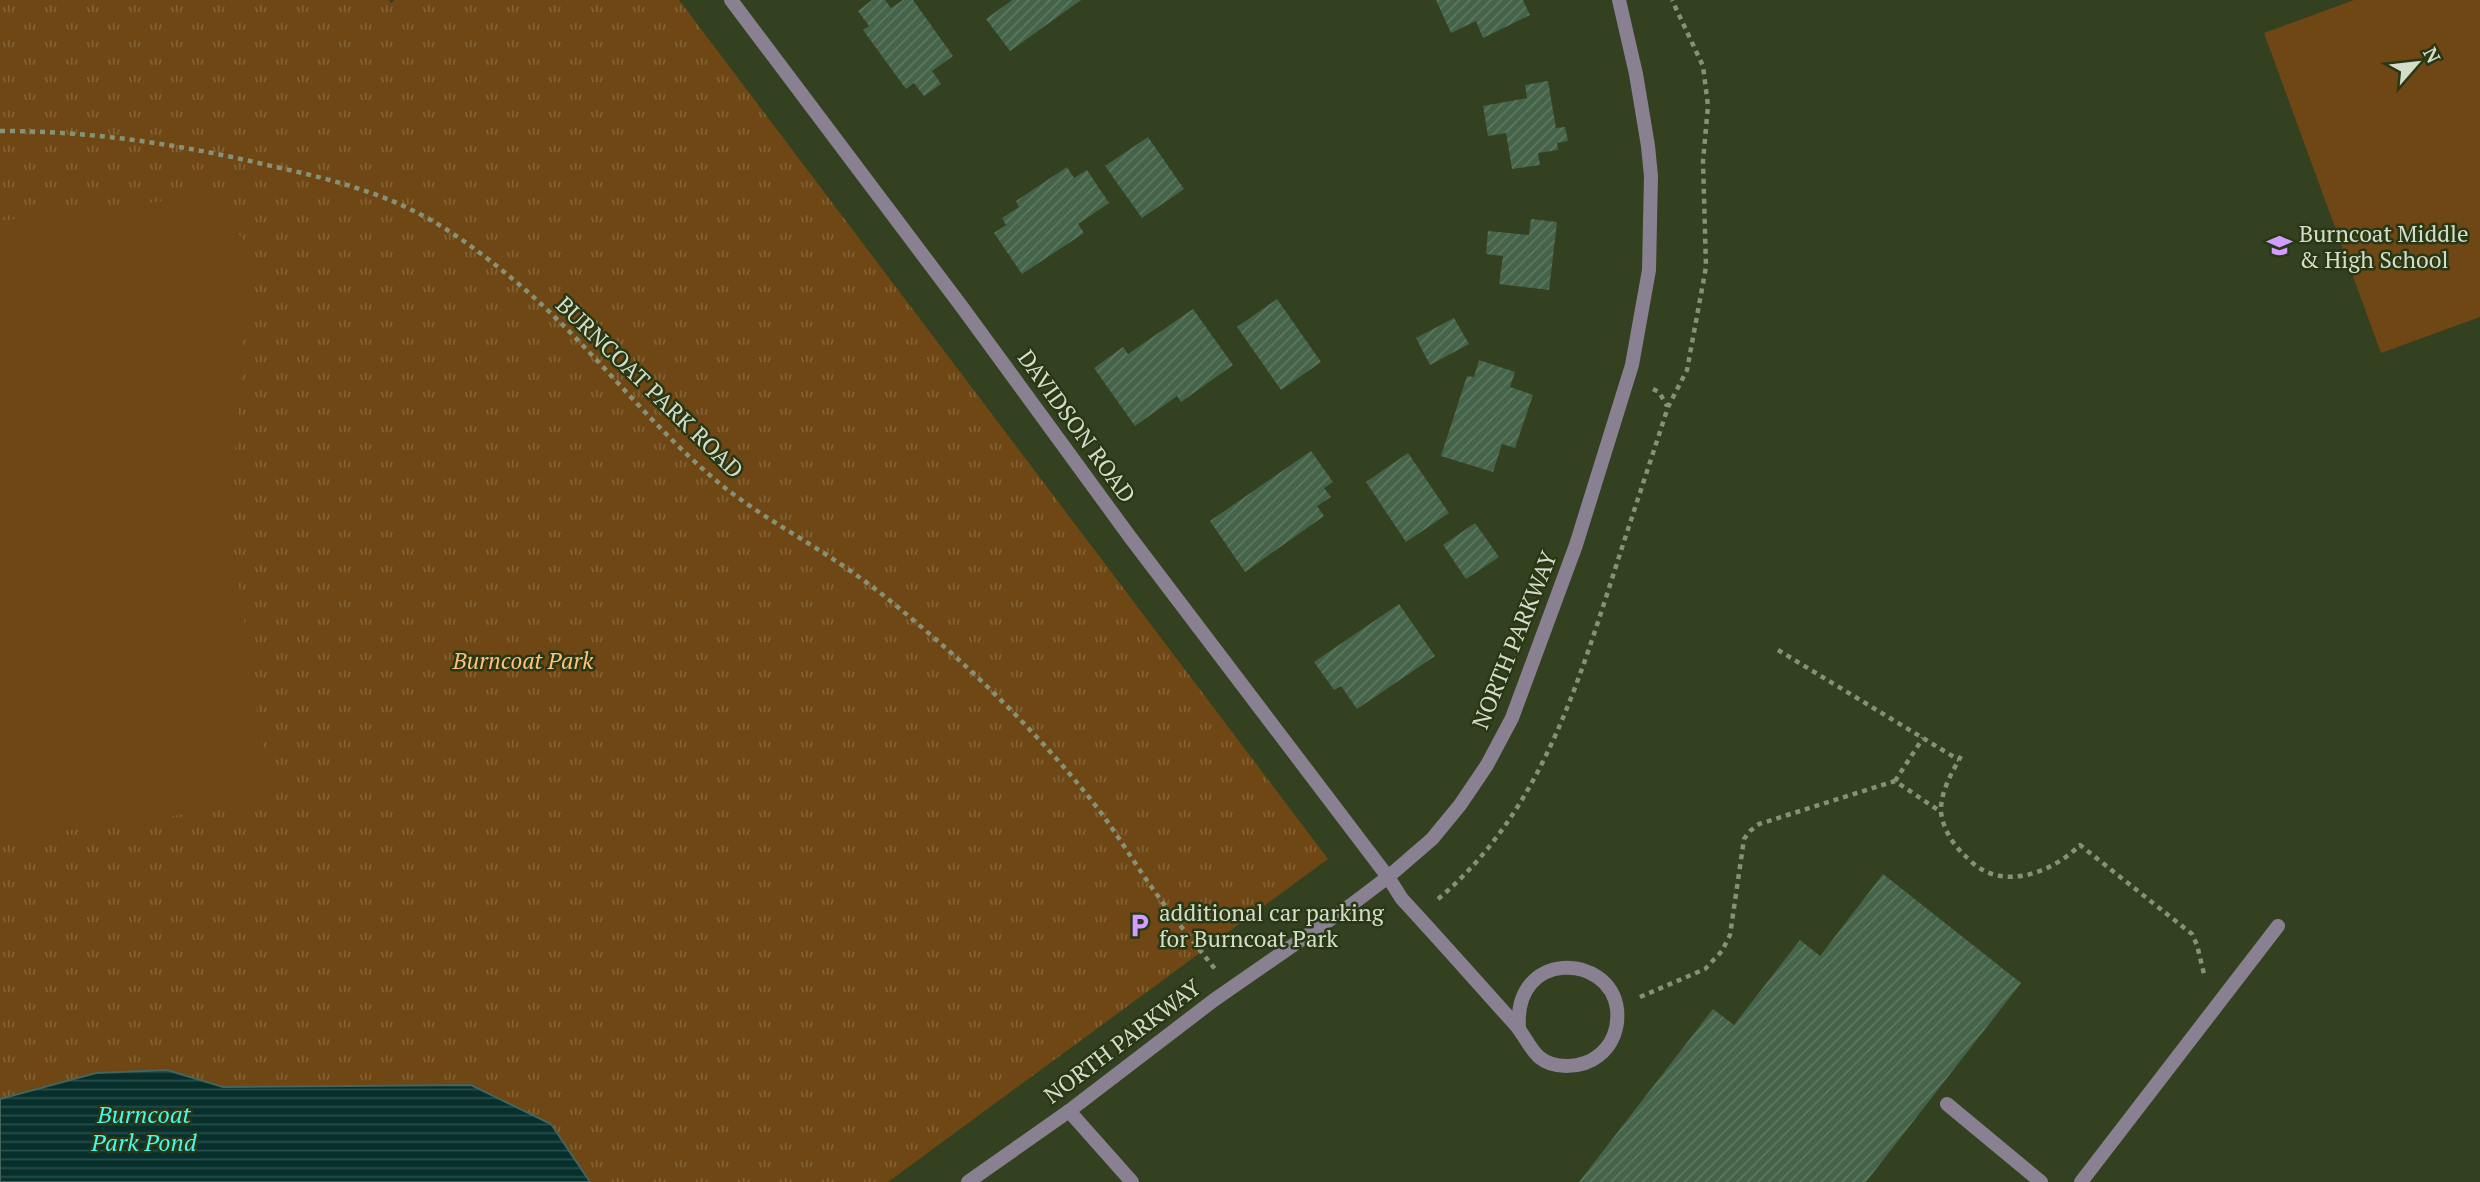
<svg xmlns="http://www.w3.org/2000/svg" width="2480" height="1182" viewBox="0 0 2480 1182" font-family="'PT Serif',serif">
<defs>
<pattern id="park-tufts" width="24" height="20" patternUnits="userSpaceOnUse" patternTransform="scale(1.75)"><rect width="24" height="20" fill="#6e4714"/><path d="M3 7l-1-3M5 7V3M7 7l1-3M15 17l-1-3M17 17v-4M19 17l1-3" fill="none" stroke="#826135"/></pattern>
<pattern id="water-rules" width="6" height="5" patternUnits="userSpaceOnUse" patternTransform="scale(1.75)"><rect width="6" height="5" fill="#07302d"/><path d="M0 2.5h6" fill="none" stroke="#2a4e4a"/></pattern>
<pattern id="building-hatch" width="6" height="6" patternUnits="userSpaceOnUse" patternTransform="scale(1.75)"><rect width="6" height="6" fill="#446348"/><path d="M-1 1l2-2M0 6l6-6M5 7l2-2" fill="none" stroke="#5e7961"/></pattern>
</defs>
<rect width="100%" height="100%" fill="#334120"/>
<polygon fill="url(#park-tufts)" points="0,0 389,0 391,3 395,0 679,0 1328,859 888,1182 0,1182"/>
<g fill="#6e4714">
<polygon points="2354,0 2480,0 2480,317 2381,353 2264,33"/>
<polygon points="212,195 250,250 230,522 270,802 0,840 0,221"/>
</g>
<polygon fill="url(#water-rules)" stroke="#44645c" stroke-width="2" points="167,1070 223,1087 471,1085 551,1124 590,1182 0,1182 0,1099 96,1073"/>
<g fill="url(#building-hatch)">
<polygon points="872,0 885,0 891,8 903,0 913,0 953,56 932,71 941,84 924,96 914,83 906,89 863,30 869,26 858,11"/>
<polygon points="1012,0 1081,0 1010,51 986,19"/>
<polygon points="1436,0 1523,0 1530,15 1483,38 1476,21 1451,33"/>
<polygon points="1548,81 1556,128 1565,127 1568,141 1557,143 1558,150 1538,153 1540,165 1512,169 1506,133 1488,136 1483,106 1527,98 1525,85"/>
<polygon points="1148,137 1184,189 1142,218 1105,166"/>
<polygon points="1067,167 1074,178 1087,170 1109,203 1078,224 1084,233 1022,274 994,233 1006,225 1002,218 1019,207 1016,201"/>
<polygon points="1531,219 1557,222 1549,290 1499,284 1503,256 1486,254 1488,231 1529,235"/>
<polygon points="1277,299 1321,362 1281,390 1237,327"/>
<polygon points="1193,309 1233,365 1181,402 1177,396 1135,426 1094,368 1123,347 1128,354"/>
<polygon points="1454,318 1469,344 1430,365 1416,338"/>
<polygon points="1479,360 1515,372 1510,387 1533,395 1515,448 1502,444 1493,472 1441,456 1467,376 1474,377"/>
<polygon points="1311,451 1333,482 1324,488 1331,497 1317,506 1324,516 1245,572 1210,521"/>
<polygon points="1408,453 1449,513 1406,542 1366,482"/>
<polygon points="1475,523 1499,557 1466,579 1443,545"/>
<polygon points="1399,604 1435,656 1357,709 1341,686 1334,690 1314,662"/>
<polygon points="1883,874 2021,983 1866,1182 1579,1182 1713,1009 1734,1025 1800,940 1820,956"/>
</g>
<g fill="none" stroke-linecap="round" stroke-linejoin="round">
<g stroke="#869277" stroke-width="4.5" stroke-dasharray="5 5" stroke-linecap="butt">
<path d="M0,131C91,131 179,144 267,165C317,176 368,188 414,211C448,228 480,252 509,276C588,340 646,424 724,487C766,520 815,545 859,577C890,599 919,625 948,650C998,695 1050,748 1092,801C1116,831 1135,865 1158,896C1176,921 1196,945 1215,969"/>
<polyline points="1653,389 1659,392 1667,406"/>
<polyline points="1778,650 1959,760"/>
<path d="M1961,756C1952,772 1940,793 1941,812C1943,829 1953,844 1964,855C1969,859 1975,866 1981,869C2013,888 2056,869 2080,845L2192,934L2197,945L2205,978"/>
<polyline points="1895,781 1923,738"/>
<path d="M1438,899C1534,819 1573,700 1610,585C1629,525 1649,466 1668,407L1687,370L1706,267L1703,161L1708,106L1703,66L1672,0"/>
<polyline points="1640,997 1705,969 1722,951 1730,935 1744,839 1750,831 1759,824 1895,781 1941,812"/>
</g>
<g stroke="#898191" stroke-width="14">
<path d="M1388,877L1402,899C1440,940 1476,981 1513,1022C1523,1032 1529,1048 1539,1057C1554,1070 1583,1068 1598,1056C1613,1045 1619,1027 1617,1009C1610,953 1513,949 1519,1028"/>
<polyline points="1947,1104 2041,1182"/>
<polyline points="1069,1111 1132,1182"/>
<polyline points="2081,1182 2278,926"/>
</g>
<g stroke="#898191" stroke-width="14">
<polyline points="731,0 962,307 1130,537 1388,877"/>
<polyline points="968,1182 1069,1111 1214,1000 1351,905 1388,877 1432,839 1460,805 1487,765 1512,718 1576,545 1632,365 1649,270 1651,176 1648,146 1636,74 1619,0"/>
</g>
</g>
<defs>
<symbol id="school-bare" viewBox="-9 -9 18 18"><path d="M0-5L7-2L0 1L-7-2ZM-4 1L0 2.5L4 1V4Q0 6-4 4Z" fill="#d19dfe" stroke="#293715" stroke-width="2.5" paint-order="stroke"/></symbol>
<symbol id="parking-bare" viewBox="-9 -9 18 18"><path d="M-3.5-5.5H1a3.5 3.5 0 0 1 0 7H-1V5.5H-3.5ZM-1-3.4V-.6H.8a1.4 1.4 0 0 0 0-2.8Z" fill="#d19dfe" stroke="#293715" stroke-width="2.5" paint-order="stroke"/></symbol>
</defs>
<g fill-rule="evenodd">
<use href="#school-bare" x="2262" y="228" width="35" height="35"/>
<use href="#parking-bare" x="1122" y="908" width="35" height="35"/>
</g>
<g text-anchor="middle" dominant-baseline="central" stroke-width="5" stroke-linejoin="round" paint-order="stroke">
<g font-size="23" fill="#d3ddc9" stroke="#293715" text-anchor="start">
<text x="2299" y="233">Burncoat Middle<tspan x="2299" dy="26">&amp; High School</tspan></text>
<text x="1159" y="912">additional car parking<tspan x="1159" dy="26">for Burncoat Park</tspan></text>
</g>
<g font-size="23" fill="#d3ddc9" stroke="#293715">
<text transform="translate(650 387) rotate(44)">BURNCOAT PARK ROAD</text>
<text transform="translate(1077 426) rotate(54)">DAVIDSON ROAD</text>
<text transform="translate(1514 640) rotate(-68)">NORTH PARKWAY</text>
<text transform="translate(1122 1041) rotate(-37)">NORTH PARKWAY</text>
</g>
<g font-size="23" font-style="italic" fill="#ffc07c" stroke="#293715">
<text x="523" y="660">Burncoat Park</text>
</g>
<g font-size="24" font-style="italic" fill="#47f7eb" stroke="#293715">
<text x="144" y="1114">Burncoat<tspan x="144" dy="28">Park Pond</tspan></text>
</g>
</g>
<g transform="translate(2417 63) rotate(62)" stroke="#293715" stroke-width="5" paint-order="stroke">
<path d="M0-5L12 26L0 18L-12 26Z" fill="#d3ddc9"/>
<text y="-10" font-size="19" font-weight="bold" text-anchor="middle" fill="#d3ddc9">N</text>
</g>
</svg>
